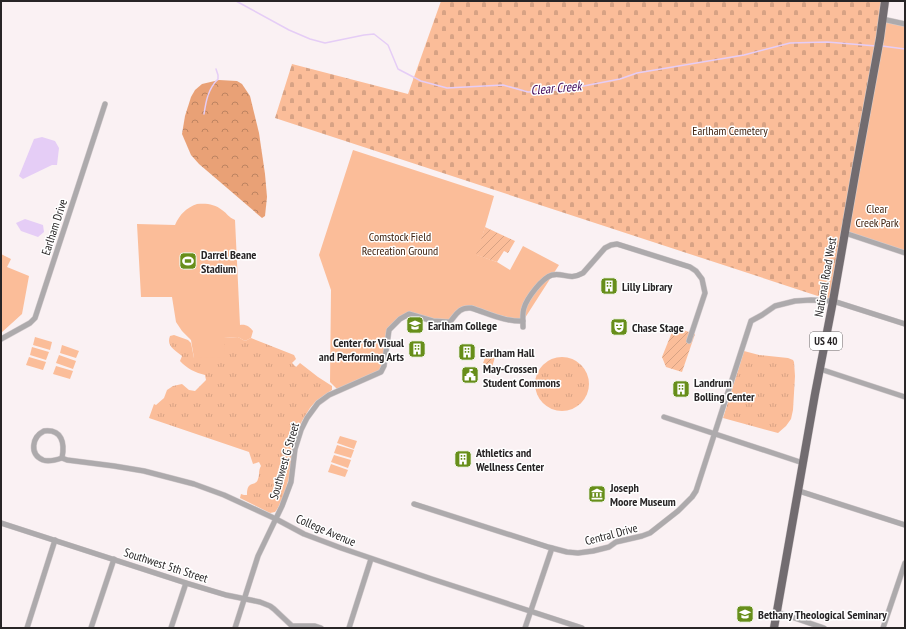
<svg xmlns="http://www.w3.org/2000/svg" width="906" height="629" viewBox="0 0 906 629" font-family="'PT Sans Narrow',sans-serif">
<defs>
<pattern id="grass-tufts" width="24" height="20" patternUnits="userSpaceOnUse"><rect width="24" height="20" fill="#fbbd99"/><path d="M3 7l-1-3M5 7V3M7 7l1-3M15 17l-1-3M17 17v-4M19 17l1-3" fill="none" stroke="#d7a284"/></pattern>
<pattern id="forest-crowns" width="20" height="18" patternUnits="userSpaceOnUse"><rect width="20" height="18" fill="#e9a176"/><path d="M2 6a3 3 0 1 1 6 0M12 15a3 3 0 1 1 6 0" fill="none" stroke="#bd8361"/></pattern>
<pattern id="cemetery-stones" width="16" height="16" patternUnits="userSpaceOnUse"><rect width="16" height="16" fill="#fbbd99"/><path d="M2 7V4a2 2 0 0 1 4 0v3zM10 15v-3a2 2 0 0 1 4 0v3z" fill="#d7a284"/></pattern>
<pattern id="garden-furrows" width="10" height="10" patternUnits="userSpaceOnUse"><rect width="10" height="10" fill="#fbbd99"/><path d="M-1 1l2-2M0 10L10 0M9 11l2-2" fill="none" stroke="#d7a284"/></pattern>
</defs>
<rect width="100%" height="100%" fill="#faf1f3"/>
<g fill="url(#grass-tufts)">
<path d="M174,335L188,340L191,343L194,358L224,338L238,337L245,341L251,338L294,355L296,359L292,363L296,367L300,363L318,377L332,386V390L316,401L310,408L302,421L299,428L290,474L285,492L278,508L275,512L270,513L240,498L241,494L244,495H247C247,492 247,487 250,485C253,483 257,484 258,479C260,474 258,471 261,466L259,462L253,464L249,452L149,418L154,404L156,405L164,398L167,390L173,386L182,384L189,390L195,391L206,380L205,375C196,373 186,368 180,361L182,356C175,350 166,346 170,336Z"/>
<polygon points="744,351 759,355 788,358 793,360 794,362 795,376 793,410 791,419 786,426 778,433 723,418"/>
<circle cx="562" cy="384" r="27"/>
</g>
<polygon fill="url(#forest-crowns)" points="219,80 237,81 242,84 250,96 259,133 265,174 267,197 265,216 262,218 199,164 191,155 182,134 185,116 191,97 195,90 202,84"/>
<polygon fill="url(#cemetery-stones)" points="441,1 885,1 833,301 275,118 292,64 408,94"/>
<g fill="#fbbd99">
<polygon points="882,19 905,24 905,253 845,233"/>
<polygon points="353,150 494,196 477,255 497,262 510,270 523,246 559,265 523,321 466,307 450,322 409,315 389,330 381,372 338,390 330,382 331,290 319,255"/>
<path d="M197,204C206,203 215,204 222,210C228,214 228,217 235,220L240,325C246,324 250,327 253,331L251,338L245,341L238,337L224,338L225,357L194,358L191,340L182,331L176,322L172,297H141L137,224L175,225C180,214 186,208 197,204Z"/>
<polygon points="1,254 11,259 7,267 29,276 22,314 1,333"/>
<polygon points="35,337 52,342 50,350 33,345"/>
<polygon points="62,345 79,351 76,358 60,353"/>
<polygon points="32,347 49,352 46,360 30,355"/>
<polygon points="59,355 76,361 73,369 56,363"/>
<polygon points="29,357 46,362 43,370 26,365"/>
<polygon points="56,366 73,371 70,379 53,374"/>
<polygon points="340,436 357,441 354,449 337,443"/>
<polygon points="337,445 354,450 351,458 334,453"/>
<polygon points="334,455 351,460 348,468 331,462"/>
<polygon points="331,464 348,470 345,477 328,472"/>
</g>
<g fill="url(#garden-furrows)">
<polygon points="485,227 515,241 508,253 504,251 497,262 476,255"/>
<polygon points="674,327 695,334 682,372 666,367 662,357"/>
<polygon points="488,351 496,354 492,367 483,363"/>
</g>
<g fill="#e5cdf6">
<polygon points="42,137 55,141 59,148 57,165 52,165 23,179 19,176 34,139"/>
<polygon points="25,219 43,225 44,232 38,237 21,231 16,223"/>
</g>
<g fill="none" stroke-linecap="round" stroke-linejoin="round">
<g stroke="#e5cdf6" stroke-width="1.5">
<polyline points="236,1 289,30 310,39 325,43 364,35 374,34 388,45 398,69 421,81 447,88 503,85 528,92 568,89 620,79 637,73 744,55 790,43 827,42 876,46"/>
<polyline points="882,46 905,49"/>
<path d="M204,114C206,101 208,89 218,79V75L216,69"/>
</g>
<defs>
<g id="street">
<polyline points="882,19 905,24"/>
<polyline points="845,233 905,253"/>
<path d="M523,327C523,321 522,314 524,308C527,298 542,278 552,275C563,272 569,281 583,273L605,248L611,245L617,244L690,267L696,271L702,279L705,293L689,341"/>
<polyline points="1,339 30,323 35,318 105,104"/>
<polyline points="820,369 905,397"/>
<polyline points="664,417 803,463"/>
<path d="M44,431C62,429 65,443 62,458C56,460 49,462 43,460C29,454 32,437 44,431Z"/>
<polyline points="62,458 67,460 114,466 144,471 194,484 224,495 276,519 304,534 341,548 432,579 582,628"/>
<polyline points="799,491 905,525"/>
<polyline points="414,504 548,547 567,552 578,553 593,551 609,547 616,542 642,536 650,533 678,511 692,497 696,491 751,321 762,315 775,306 795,301 811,300 833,301 905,324"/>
<polyline points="1,523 186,583 226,595 260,602 270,606 274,609 292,626 315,626 321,628"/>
<polyline points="777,612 824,628"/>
<polyline points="27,628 55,540"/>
<polyline points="91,628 114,559"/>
<polyline points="171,628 186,583"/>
<path d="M235,628L258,556L282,506L291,482L295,449L301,430L307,418L318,403L329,395L381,372L384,366L389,330L400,319L409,314L433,321L450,322C457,313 460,307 471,308C488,313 505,322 523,321"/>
<polyline points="349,628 371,559"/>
<polyline points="525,628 552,548"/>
<polyline points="883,628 905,563"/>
</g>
<polyline id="primary" points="774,628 815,394 833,301 856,169 880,38 885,1"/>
</defs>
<use href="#street" stroke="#d4ccce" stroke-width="6"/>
<use href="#primary" stroke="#d4ccce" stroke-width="9"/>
<use href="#street" stroke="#adaaac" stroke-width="5"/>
<use href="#primary" stroke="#726c70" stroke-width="8"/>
</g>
<defs>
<symbol id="stadium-square" viewBox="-11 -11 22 22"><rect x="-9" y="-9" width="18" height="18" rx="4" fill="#678e1a" stroke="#fff"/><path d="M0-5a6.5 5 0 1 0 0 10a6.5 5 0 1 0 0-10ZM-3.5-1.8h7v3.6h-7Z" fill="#fff"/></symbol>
<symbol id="building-square" viewBox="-11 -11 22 22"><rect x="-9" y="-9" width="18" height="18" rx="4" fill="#678e1a" stroke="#fff"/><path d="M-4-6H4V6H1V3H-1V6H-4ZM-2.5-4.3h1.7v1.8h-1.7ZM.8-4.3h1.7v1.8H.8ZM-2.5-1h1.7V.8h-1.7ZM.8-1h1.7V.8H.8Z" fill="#fff"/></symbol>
<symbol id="university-square" viewBox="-11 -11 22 22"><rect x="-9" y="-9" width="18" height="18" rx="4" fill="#678e1a" stroke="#fff"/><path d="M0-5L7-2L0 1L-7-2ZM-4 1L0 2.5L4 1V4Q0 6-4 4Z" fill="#fff"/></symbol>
<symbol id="theatre-square" viewBox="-11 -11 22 22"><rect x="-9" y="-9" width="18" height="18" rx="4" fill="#678e1a" stroke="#fff"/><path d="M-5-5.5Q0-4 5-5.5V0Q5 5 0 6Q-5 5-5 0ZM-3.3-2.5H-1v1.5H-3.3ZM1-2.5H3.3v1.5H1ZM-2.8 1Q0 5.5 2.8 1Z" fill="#fff"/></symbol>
<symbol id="civic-square" viewBox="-11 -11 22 22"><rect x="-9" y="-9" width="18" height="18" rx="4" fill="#678e1a" stroke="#fff"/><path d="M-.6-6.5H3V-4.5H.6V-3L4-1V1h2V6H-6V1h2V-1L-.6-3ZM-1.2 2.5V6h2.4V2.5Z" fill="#fff"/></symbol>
<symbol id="museum-square" viewBox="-11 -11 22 22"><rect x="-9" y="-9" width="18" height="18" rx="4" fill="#678e1a" stroke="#fff"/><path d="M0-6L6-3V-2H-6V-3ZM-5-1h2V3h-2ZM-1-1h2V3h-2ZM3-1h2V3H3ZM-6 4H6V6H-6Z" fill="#fff"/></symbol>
</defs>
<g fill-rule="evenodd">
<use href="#stadium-square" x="178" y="251" width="20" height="20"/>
<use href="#building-square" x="599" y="276" width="20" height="20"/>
<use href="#university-square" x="405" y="315" width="20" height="20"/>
<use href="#theatre-square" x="609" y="317" width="20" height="20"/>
<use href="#building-square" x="407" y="339" width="20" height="20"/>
<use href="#building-square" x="457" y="342" width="20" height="20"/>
<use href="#civic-square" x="460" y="365" width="20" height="20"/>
<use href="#building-square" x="671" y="379" width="20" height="20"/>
<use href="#building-square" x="453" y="449" width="20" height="20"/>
<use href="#museum-square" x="587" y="484" width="20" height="20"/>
<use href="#university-square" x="735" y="604" width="20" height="20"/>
</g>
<g text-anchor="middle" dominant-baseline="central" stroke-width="3" stroke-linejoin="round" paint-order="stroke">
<rect fill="#fff" stroke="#686667" stroke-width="1" x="810" y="332" width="32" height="18" rx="3"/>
<g font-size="11" font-weight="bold" fill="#282526">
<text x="826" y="341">US 40</text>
</g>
<g font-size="12" fill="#3f220f" stroke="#fff">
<text x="730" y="130">Earlham Cemetery</text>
<text x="877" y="208">Clear<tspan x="877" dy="14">Creek Park</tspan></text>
<text x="400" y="236">Comstock Field<tspan x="400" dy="14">Recreation Ground</tspan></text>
</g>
<g font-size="12" fill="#282526" stroke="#fff">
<text transform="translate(54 227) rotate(-72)">Earlham Drive</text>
<text transform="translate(825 277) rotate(-80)">National Road West</text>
<text transform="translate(284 461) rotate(-74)">Southwest G Street</text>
<text transform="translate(326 530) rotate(23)">College Avenue</text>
<text transform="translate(611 534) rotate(-15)">Central Drive</text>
<text transform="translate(166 565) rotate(18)">Southwest 5th Street</text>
</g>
<g font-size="12" font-weight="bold" fill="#282526" stroke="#fff" text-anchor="start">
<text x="201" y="254">Darrel Beane<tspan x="201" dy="14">Stadium</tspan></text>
<text x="622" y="286">Lilly Library</text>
<text x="428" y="325">Earlham College</text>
<text x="632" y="327">Chase Stage</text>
<text x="404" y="342" text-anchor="end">Center for Visual<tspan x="404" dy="14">and Performing Arts</tspan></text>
<text x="480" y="352">Earlham Hall</text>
<text x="483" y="368">May-Crossen<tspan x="483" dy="14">Student Commons</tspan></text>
<text x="694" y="382">Landrum<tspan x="694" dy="14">Bolling Center</tspan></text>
<text x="476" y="452">Athletics and<tspan x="476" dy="14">Wellness Center</tspan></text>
<text x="610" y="487">Joseph<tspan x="610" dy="14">Moore Museum</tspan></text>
<text x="758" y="614">Bethany Theological Seminary</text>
</g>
<g font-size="13" font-style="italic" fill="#410a5b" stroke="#fff">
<text transform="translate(556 88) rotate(-5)">Clear Creek</text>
</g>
</g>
<rect width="906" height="629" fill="none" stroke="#282526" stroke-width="4"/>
</svg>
